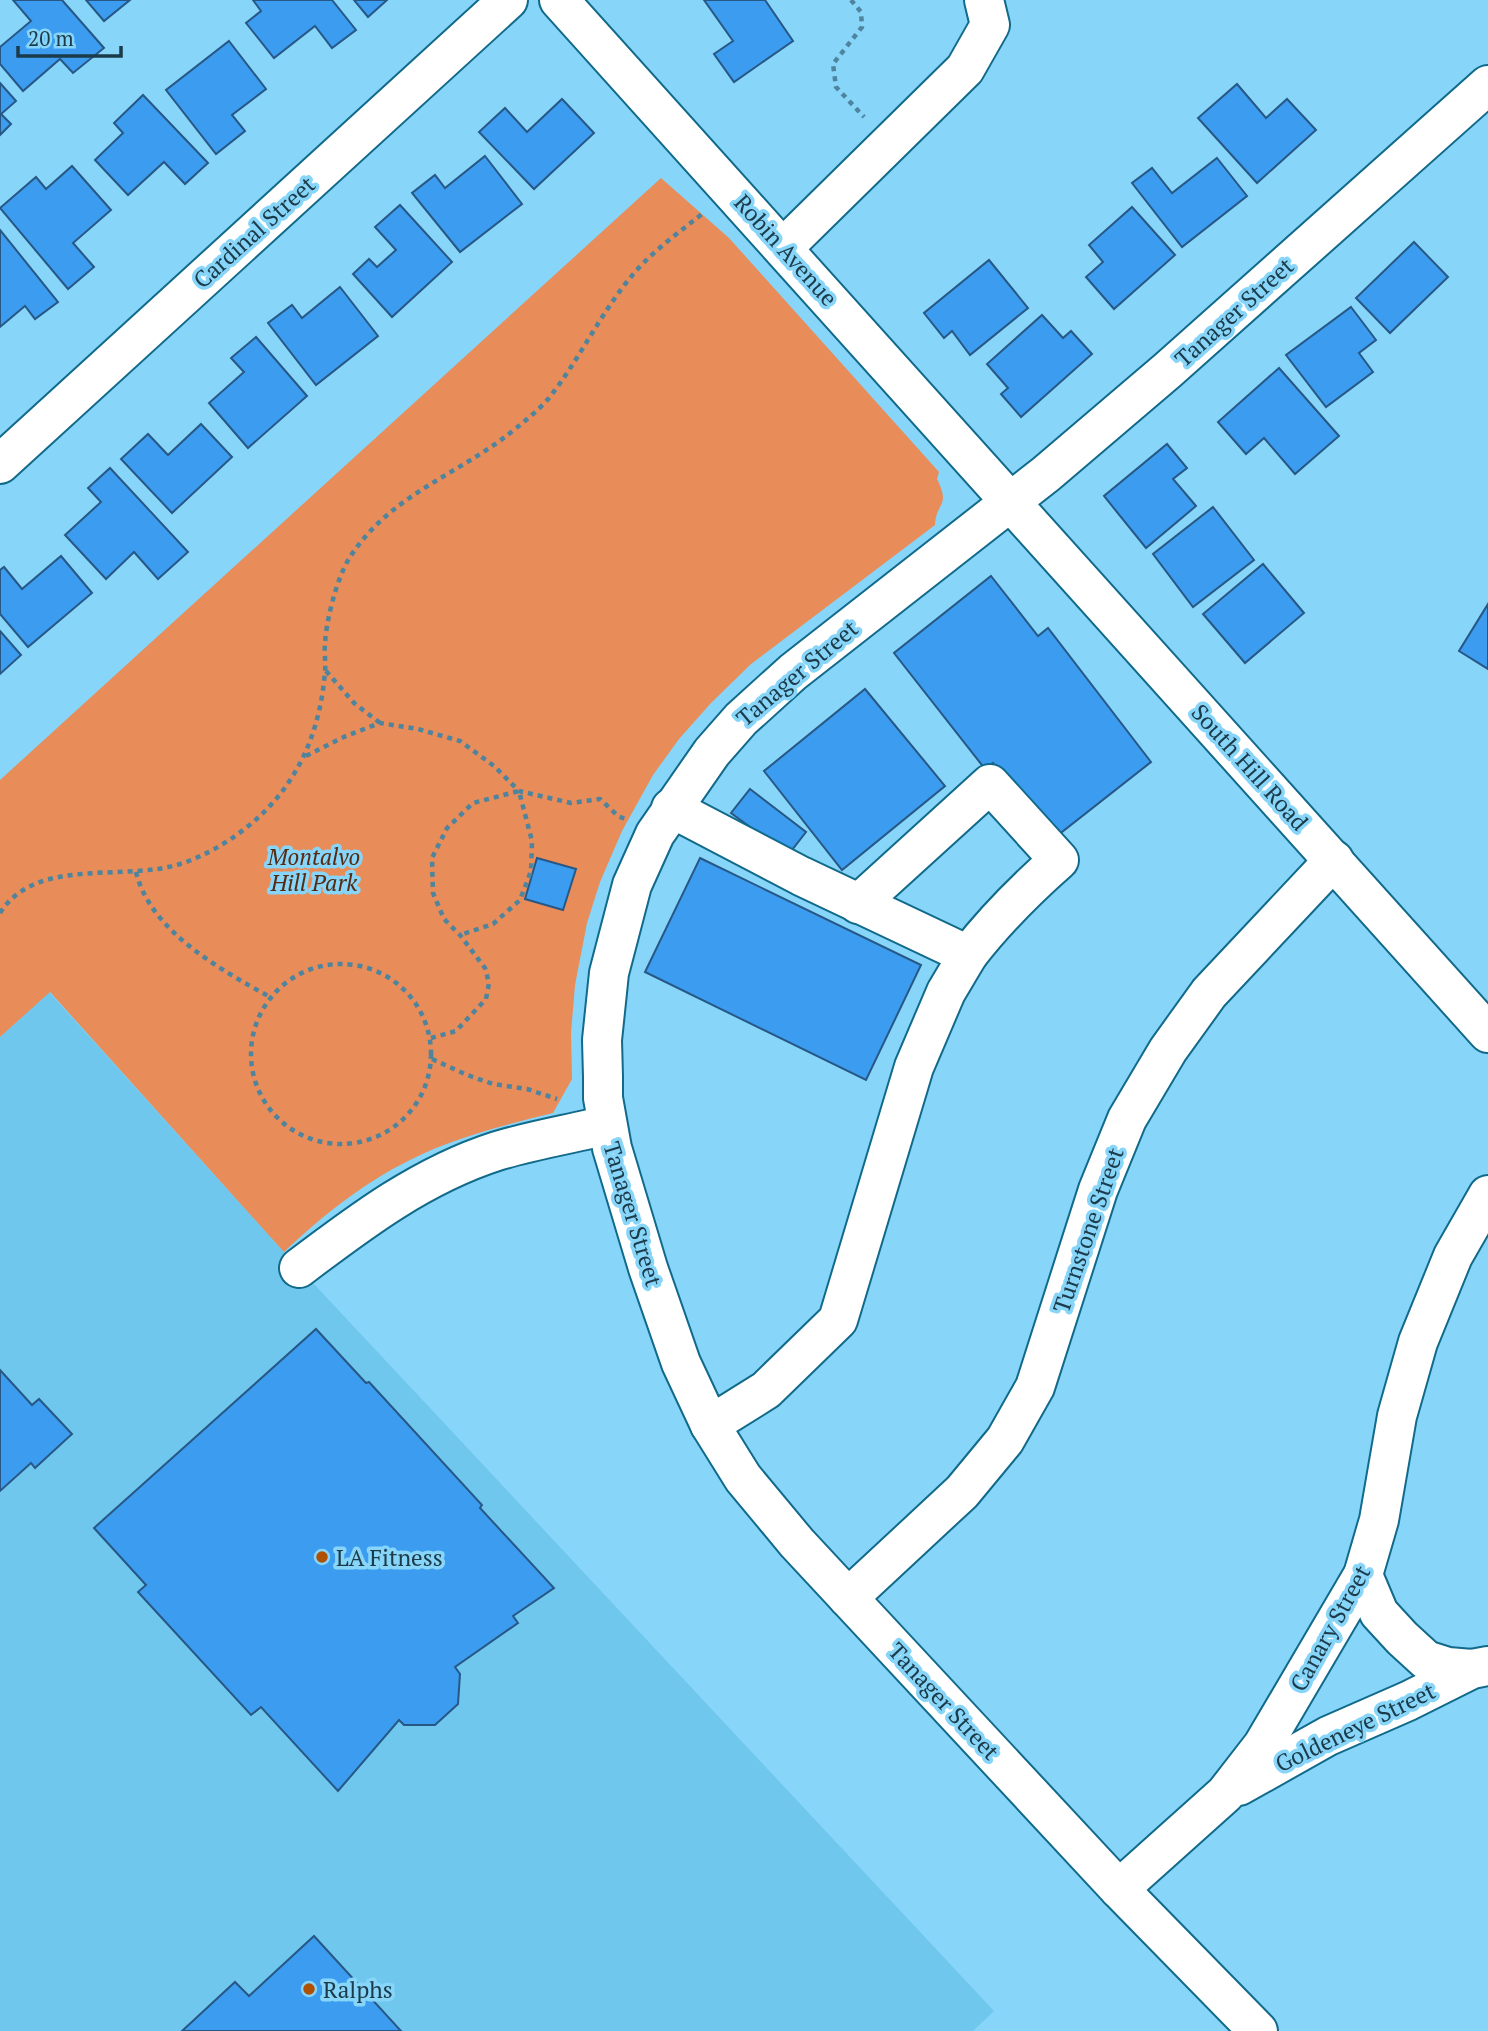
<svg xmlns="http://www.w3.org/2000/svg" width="1488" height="2031" viewBox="0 0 1488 2031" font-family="'PT Serif',serif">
<rect width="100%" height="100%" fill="#87d5f9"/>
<polygon fill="#70c7ed" points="49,992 284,1252 994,2011 973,2031 0,2031 0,1037"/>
<path fill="#e88c59" d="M661,178L729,238L939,472L937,479C951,507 936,502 935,525L751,664L711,703L679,739L653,775L622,831L600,882L587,923L575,985L571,1033L572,1079L553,1113C505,1125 455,1137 410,1160C363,1183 321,1217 284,1252L50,992L0,1037V780Z"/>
<g fill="#3b9cf0" stroke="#275885" stroke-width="2">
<polygon points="13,0 62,0 104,48 73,73 60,59 23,91 0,64 0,47 31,21"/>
<polygon points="86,0 130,0 104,21"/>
<polygon points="253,0 332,0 356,30 332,48 315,26 274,58 246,23 261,11"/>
<polygon points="354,0 387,0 368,17"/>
<polygon points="704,0 765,0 793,41 734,82 714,54 733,41"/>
<polygon points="229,41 266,89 232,115 245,131 216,154 166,90"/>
<polygon points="0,83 16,101 0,115"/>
<polygon points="1237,84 1266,118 1287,99 1316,130 1257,183 1198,118"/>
<polygon points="143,95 208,163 185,184 164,162 128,195 95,160 123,133 114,123"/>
<polygon points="562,99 594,133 534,189 479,132 505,108 527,132"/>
<polygon points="1,114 11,124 0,135 0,115"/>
<polygon points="485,156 522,204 460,252 412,193 435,175 445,188"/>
<polygon points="1217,158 1247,196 1182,247 1132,183 1152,168 1172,193"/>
<polygon points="72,166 111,210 73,243 94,267 68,289 0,208 36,177 46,189"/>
<polygon points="400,205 452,262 392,317 353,274 369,259 377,267 396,250 375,227"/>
<polygon points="1132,207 1175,255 1114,309 1086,277 1103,262 1089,245"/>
<polygon points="0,230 58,302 35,319 25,306 0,327"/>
<polygon points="1414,242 1448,277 1390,333 1356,298"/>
<polygon points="989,260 1028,308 970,355 952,331 944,338 924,313"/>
<polygon points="340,287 378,336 316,385 268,323 292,305 302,318"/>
<polygon points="1351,307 1376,340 1359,353 1373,372 1326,407 1286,355"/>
<polygon points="1042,315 1063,338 1071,331 1092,354 1021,417 1001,394 1008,388 987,364"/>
<polygon points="256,337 307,396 248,448 209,403 244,372 231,358"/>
<polygon points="1279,368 1339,436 1295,474 1264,438 1246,454 1218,422"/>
<polygon points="201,424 232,457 172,513 121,459 148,434 168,455"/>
<polygon points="1167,444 1187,468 1173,479 1196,506 1146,548 1104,496"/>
<polygon points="110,468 188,552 158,579 134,552 106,579 65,535 101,502 88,488"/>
<polygon points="1213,507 1254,560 1193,607 1153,554"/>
<polygon points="61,556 92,593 28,647 0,614 0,570 4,567 22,589"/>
<polygon points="1263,564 1304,613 1245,663 1203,614"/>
<polygon points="991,576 1038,636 1048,628 1151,762 1053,839 993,763 985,769 894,653"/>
<polygon points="1488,604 1488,669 1459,651"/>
<polygon points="0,631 21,655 0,674"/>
<polygon points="865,689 945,786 842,870 764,771"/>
<polygon points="750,789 806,832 788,855 731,813"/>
<polygon points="537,858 576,869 563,910 525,899"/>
<polygon points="700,858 921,965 866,1080 645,972"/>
<polygon points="316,1329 366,1383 369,1382 482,1505 480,1508 554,1588 513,1616 518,1623 455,1667 460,1674 458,1704 435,1725 404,1725 399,1720 338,1791 261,1707 251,1715 138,1592 146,1585 94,1528"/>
<polygon points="0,1370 32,1405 39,1399 72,1434 35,1468 31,1463 0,1491"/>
<polygon points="314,1936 401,2031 182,2031 235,1982 249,1996"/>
</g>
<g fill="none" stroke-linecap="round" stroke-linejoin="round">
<defs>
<g id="minor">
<polyline points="559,0 1488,1033"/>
<polyline points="783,248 965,69 990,25 984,0"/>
<polyline points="0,464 508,0"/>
<polyline points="671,808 801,876 968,955 946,992 914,1067 838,1320 766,1390 710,1425"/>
<path d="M858,904L990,784L1059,860C1025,890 995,920 968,955"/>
<path d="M299,1268C361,1221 422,1175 497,1151C533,1140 571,1134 607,1125"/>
<polyline points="1363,1575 1379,1613 1402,1638 1426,1660 1448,1667 1472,1669"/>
<polyline points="848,1598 962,1492 1005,1440 1035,1387 1098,1190 1127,1119 1168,1050 1209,993 1334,860"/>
<polyline points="1239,1786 1328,1736 1408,1701 1472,1669 1488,1666"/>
<polyline points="1119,1889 1225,1794 1263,1745 1363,1575 1379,1520 1397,1416 1418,1342 1453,1256 1488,1195"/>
<polyline points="1258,2031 1119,1889 797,1543 743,1478 710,1425 681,1363 648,1268 612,1148 603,1098 603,1077 602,1040 609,973 632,885 655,834 712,752 741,719 793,672 1046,474 1168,370 1488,85"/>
</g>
</defs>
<use href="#minor" stroke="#116a8a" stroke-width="42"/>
<g stroke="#4e849d" stroke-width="4.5" stroke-dasharray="5 5" stroke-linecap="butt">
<polyline points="851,0 861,12 862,27 833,64 836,87 864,117"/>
<polyline points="326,671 354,703 380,723"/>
<polyline points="306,756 346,736 380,723 418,729 460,741 494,766 519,791 571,803 600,799 618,816 625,819"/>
<path d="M136,872C150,931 221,970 270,997"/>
<path d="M0,913C36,856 124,882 180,864C211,854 242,834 265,811C303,773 321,724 325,671C326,662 324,653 325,644C326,621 337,577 350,557C389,497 450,478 505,437C519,426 537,412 549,398C579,360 599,316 630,278C650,253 677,234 702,214"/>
<circle cx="341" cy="1054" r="90"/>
<polyline points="431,1038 456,1031 486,999 489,983 485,968 460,935 444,919 433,893 432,858 447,828 473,803 519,791 532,841 531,871 520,900 493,924 460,935"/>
<polyline points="432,1059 467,1075 493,1084 527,1089 557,1099"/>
</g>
<use href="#minor" stroke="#fff" stroke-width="38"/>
</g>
<g fill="#af5005" stroke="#87d5f9" stroke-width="2.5">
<circle cx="322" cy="1557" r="7"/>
<circle cx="309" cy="1989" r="7"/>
</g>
<g text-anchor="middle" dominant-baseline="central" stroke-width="7" stroke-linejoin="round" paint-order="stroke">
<g font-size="23" fill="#1b3b4a" stroke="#87d5f9">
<text transform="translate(254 232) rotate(-42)">Cardinal Street</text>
<text transform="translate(786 250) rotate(48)">Robin Avenue</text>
<text transform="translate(1234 312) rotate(-42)">Tanager Street</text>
<text transform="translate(797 673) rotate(-40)">Tanager Street</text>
<text transform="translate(1250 767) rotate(48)">South Hill Road</text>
<text transform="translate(633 1214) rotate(73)">Tanager Street</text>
<text transform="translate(1088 1230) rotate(-71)">Turnstone Street</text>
<text transform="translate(1330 1628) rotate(-61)">Canary Street</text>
<text transform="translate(944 1701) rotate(47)">Tanager Street</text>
<text transform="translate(1355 1727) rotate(-26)">Goldeneye Street</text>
</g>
<g font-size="23" font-style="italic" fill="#562b11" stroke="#87d5f9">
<text x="314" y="856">Montalvo<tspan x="314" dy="26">Hill Park</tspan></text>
</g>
<g font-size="23" fill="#1b3b4a" stroke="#87d5f9" text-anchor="start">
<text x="336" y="1557">LA Fitness</text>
<text x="323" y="1989">Ralphs</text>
</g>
</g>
<path d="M18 46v10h103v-10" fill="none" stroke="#1b3b4a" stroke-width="3.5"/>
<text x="28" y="46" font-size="21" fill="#1b3b4a" stroke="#87d5f9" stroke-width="5" paint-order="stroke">20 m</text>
</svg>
